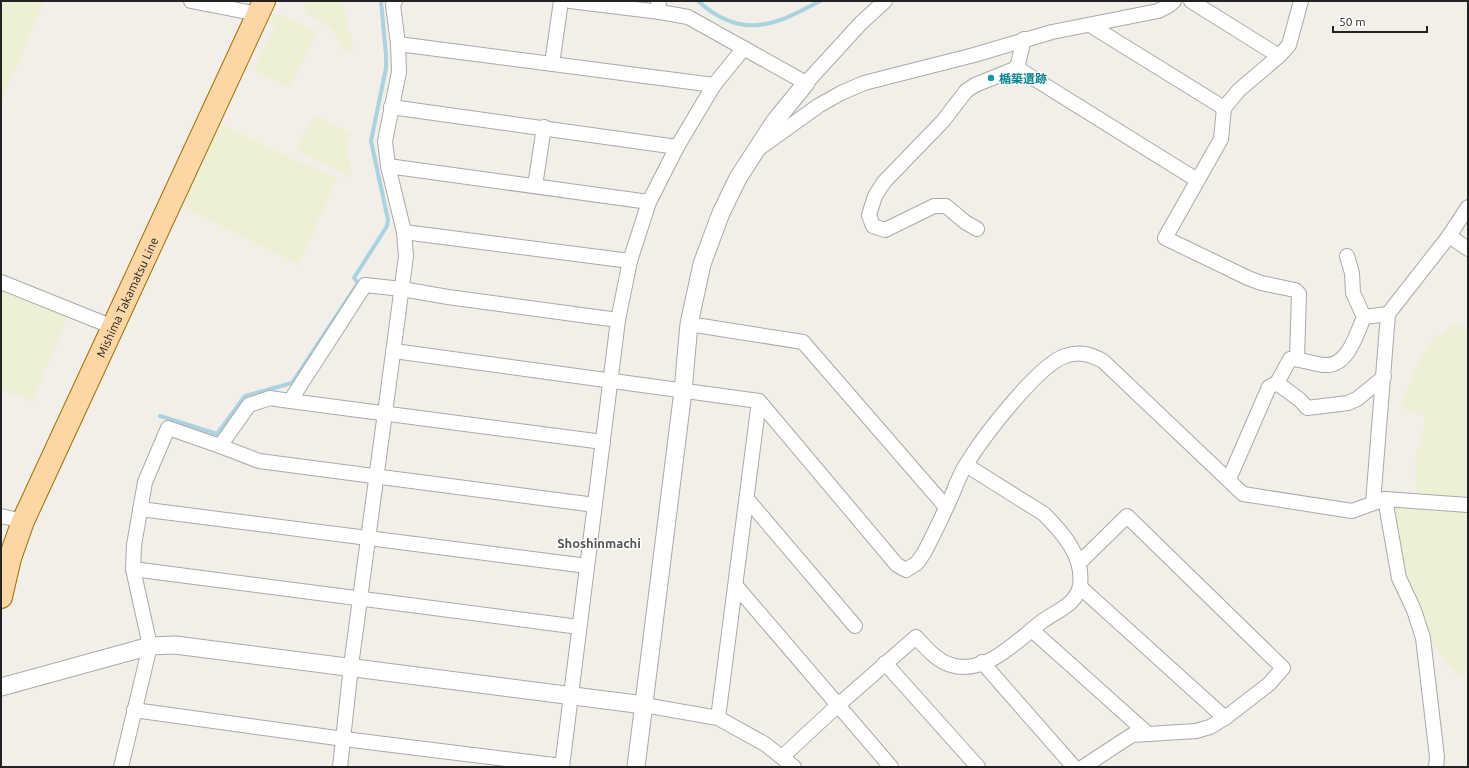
<svg xmlns="http://www.w3.org/2000/svg" width="1469" height="768" viewBox="0 0 1469 768" font-family="Ubuntu,'Noto Sans JP',sans-serif">
<rect width="100%" height="100%" fill="#f2efe9"/>
<g fill="#eef0d5">
<polygon points="1,1 44,1 1,103"/>
<polygon points="304,1 342,1 354,48 344,51 332,29 305,12"/>
<polygon points="275,13 317,32 289,88 253,70 275,27 268,22"/>
<polygon points="315,114 351,134 347,144 352,177 296,150"/>
<polygon points="218,122 289,157 337,178 299,265 179,205"/>
<polygon points="1,287 68,316 33,401 1,390"/>
<polygon points="1455,322 1468,332 1468,499 1417,495 1415,460 1426,417 1400,406 1421,356 1431,342"/>
<polygon points="1393,507 1468,512 1468,670 1465,670 1461,677 1447,665 1436,647 1425,624 1420,601 1414,598 1406,580"/>
</g>
<g fill="none" stroke-linecap="round" stroke-linejoin="round">
<g stroke="#aad3df" stroke-width="4">
<path d="M698,1C741,40 774,26 820,1"/>
<polyline points="160,416 217,434 245,396 292,383 358,283 354,278 387,226 388,220 371,141 386,68 386,55 381,1"/>
</g>
<defs>
<g id="minor">
<polyline points="191,1 258,14"/>
<polyline points="570,1 660,12"/>
<polyline points="658,1 660,12 688,17 806,83 861,23 885,1"/>
<polyline points="1191,1 1279,56"/>
<polyline points="1090,25 1224,108"/>
<polyline points="1024,39 1017,68 1197,180"/>
<polyline points="398,44 714,85"/>
<polyline points="552,64 561,1"/>
<polyline points="391,107 677,147"/>
<polyline points="761,147 818,106 841,93 864,83 974,55 1052,32 1158,11 1168,6 1174,1"/>
<polyline points="388,166 649,202"/>
<polyline points="535,186 544,127"/>
<polyline points="977,229 965,222 946,206 934,206 885,230 873,226 869,215 875,196 884,182 943,121 966,91 975,85 1017,68"/>
<polyline points="404,232 630,261"/>
<polyline points="1449,236 1468,249"/>
<polyline points="1347,256 1352,273 1353,293 1364,317 1388,314"/>
<polyline points="1,282 113,327"/>
<polyline points="689,324 803,342 946,507"/>
<path d="M394,351L759,401L897,565L906,570L917,563L924,553C934,534 943,515 952,495C956,485 960,474 966,465C982,438 1038,365 1065,356C1079,351 1090,354 1103,361L1243,494L1352,511L1385,499L1468,505"/>
<polyline points="1297,359 1299,294 1295,290 1261,283 1248,278 1165,238 1221,139 1224,108 1239,90 1279,56 1289,45 1301,1"/>
<path d="M1277,383L1290,359C1302,359 1313,364 1324,365C1348,367 1356,335 1364,317"/>
<polyline points="290,401 603,442"/>
<polyline points="220,446 259,461 595,505"/>
<polyline points="1229,479 1269,387 1277,383 1300,400 1307,408 1348,403 1357,399 1384,377"/>
<polyline points="747,499 855,626"/>
<polyline points="1385,499 1399,578 1414,610 1423,638 1437,757 1436,767"/>
<polyline points="1373,503 1388,314 1449,236 1468,207"/>
<polyline points="140,509 587,566"/>
<polyline points="1,516 23,521"/>
<polyline points="1080,562 1127,516 1283,668 1269,684 1225,718 1210,727 1196,731 1132,735 1083,767"/>
<polyline points="133,569 579,627"/>
<polyline points="736,586 891,767"/>
<polyline points="1080,587 1225,718"/>
<polyline points="1033,631 1148,734"/>
<polyline points="982,662 1074,767"/>
<polyline points="885,663 978,767"/>
<polyline points="644,705 718,718 765,744 794,767"/>
<polyline points="134,710 344,739 562,766"/>
<polyline points="718,718 759,401"/>
<path d="M782,757L837,706L916,637C926,648 937,661 951,665C987,676 1019,638 1044,620C1057,611 1078,603 1080,585C1084,557 1063,533 1044,514L966,465"/>
<polyline points="121,767 150,646 133,569 134,545 145,482 168,428 220,446 249,405 270,398 290,401 365,285 402,289 448,297 618,320"/>
<polyline points="340,767 351,666 406,256 404,232 388,166 385,141 399,72 398,44 393,5 395,1"/>
<polyline points="562,767 618,320 630,261 649,202 677,147 714,85 744,48"/>
</g>
<g id="tertiary">
<polyline points="1,687 150,646 175,645 644,705"/>
<polyline points="636,767 683,391 689,324 702,264 721,213 738,178 775,121 806,83"/>
</g>
<g id="primary">
<path id="s1" d="M1,597L10,558L23,521L264,1"/>
</g>
</defs>
<use href="#minor" stroke="#a9a9a9" stroke-width="16"/>
<use href="#tertiary" stroke="#a9a9a9" stroke-width="19"/>
<use href="#primary" stroke="#a06b00" stroke-width="24"/>
<use href="#minor" stroke="#fff" stroke-width="14"/>
<use href="#tertiary" stroke="#fff" stroke-width="17"/>
<use href="#primary" stroke="#fcd6a4" stroke-width="22"/>
</g>
<circle fill="#0f9aa8" stroke="#fff" stroke-width="1.5" cx="991" cy="78" r="4"/>
<g text-anchor="middle" dominant-baseline="central" stroke-width="3" stroke-linejoin="round" paint-order="stroke">
<g font-size="12" font-weight="bold" fill="#0d838f" stroke="#fff" text-anchor="start">
<text x="999" y="78">楯築遺跡</text>
</g>
<g font-size="12" fill="#222" stroke="#fff">
<text stroke="none"><textPath href="#s1" startOffset="326">Mishima Takamatsu Line</textPath></text>
</g>
<g font-size="13" font-weight="bold" fill="#555" stroke="#fff">
<text x="599" y="543">Shoshinmachi</text>
</g>
</g>
<rect width="1469" height="768" fill="none" stroke="#222222" stroke-width="4"/>
<path d="M1333 26v6h94v-6" fill="none" stroke="#222222" stroke-width="2"/>
<text x="1339" y="26" font-size="12" fill="#222222" stroke="#ffffff" stroke-width="3" paint-order="stroke">50 m</text>
</svg>
